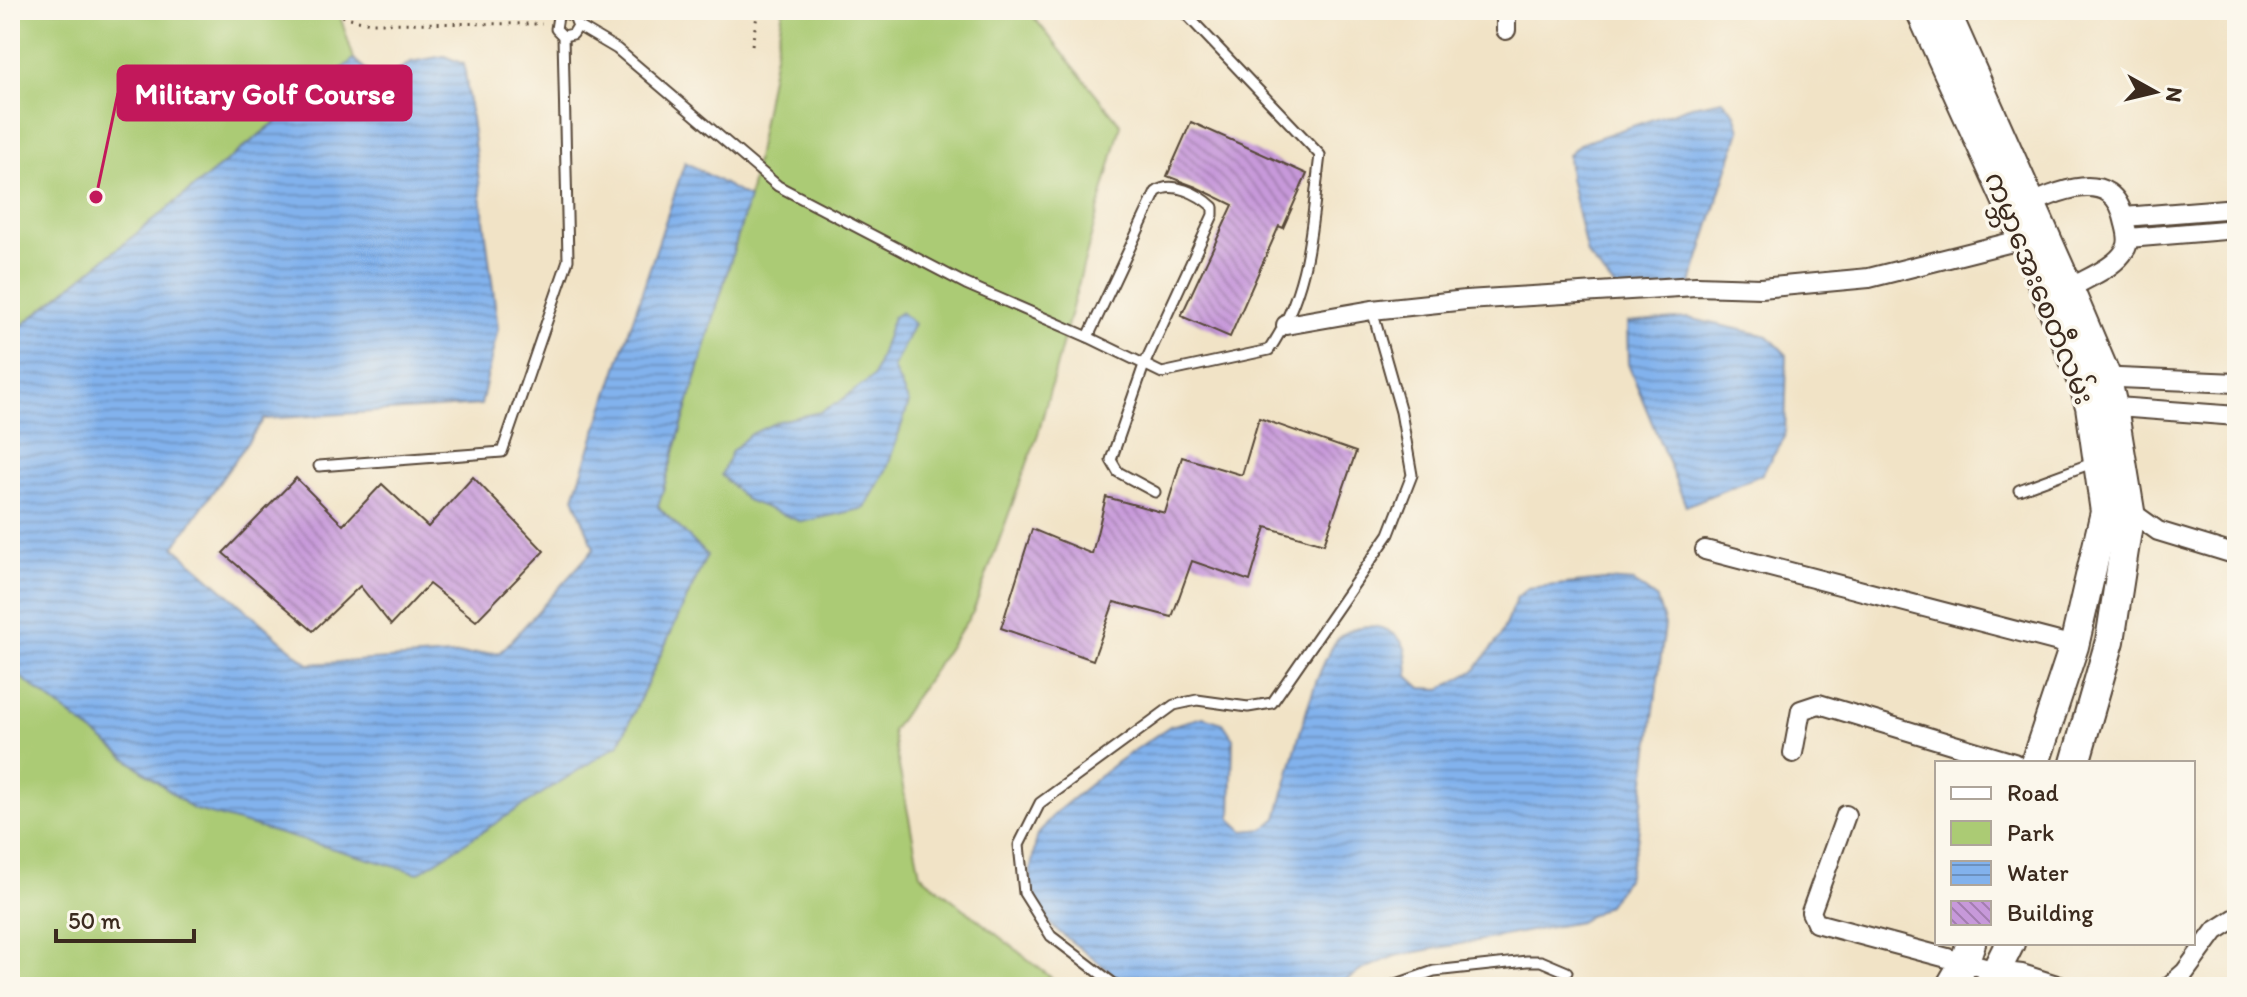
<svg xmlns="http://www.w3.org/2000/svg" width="2247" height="997" viewBox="0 0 2247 997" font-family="Itim,'Noto Sans Myanmar',sans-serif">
<defs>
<pattern id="water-rules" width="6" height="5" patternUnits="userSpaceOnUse" patternTransform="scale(2)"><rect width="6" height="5" fill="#82b2ed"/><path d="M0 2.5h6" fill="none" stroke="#6c91bf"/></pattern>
<pattern id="building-back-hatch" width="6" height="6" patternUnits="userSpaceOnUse" patternTransform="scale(2)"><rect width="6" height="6" fill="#c799da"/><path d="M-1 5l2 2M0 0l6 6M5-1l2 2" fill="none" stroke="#a37db0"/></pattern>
</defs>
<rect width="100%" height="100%" fill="#fbf7ec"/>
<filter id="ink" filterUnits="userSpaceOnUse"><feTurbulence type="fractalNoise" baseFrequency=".0125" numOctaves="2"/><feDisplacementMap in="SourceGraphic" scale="16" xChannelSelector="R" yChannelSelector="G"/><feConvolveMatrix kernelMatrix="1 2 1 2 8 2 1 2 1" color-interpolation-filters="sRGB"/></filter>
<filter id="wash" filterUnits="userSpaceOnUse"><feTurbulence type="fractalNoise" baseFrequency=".006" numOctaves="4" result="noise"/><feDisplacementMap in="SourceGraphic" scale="32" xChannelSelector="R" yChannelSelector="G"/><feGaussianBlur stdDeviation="1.8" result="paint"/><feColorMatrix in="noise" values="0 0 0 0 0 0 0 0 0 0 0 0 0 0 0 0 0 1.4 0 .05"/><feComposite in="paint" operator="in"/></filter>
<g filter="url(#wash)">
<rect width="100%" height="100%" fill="#f1e3c6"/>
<g fill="#abcb74" stroke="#737a49" stroke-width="2">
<polygon points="10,10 338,10 354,59 10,335"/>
<polygon points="783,10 1028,10 1121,125 1039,431 973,612 892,731 920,874 1063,987 10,987 10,669 193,809 619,744 707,555 658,507 749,198"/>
</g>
<g fill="url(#water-rules)" stroke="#5e6e86" stroke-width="2">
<polygon points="444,56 464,64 498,328 481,405 264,419 174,547 308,664 501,652 594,549 574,497 685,162 749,198 658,507 707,555 619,744 418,873 193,809 10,669 10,335 354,59 380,82 411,62"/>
<polygon points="1723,100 1735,113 1740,130 1689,290 1616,289 1587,254 1570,178 1568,155 1579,144 1692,106"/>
<polygon points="901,312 914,324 893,368 909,403 887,468 865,508 802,522 746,500 721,475 732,451 749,435 779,421 820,412 839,402 873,377 893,317"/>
<polygon points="1688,318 1768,336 1787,355 1785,437 1761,475 1686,506 1628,364 1627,323"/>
<path d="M1604,580L1634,582L1657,599L1665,625L1637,842L1627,878L1608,905L1579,922L1395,956L1362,970L1335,987H1130L1054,928L1040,910L1033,893L1030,873L1037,836L1054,814L1117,762L1170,726L1203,717L1223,723L1233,738L1231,819L1244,831L1264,829L1277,818C1288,782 1316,649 1345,633C1365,621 1393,625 1404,646C1408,654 1407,667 1408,676L1421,688L1441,689L1475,670L1500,637L1517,597L1528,588Z"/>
</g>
<g id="blocks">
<g fill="url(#building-back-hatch)">
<polygon points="1191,122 1307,174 1283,228 1279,226 1230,337 1181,316 1233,205 1196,187 1167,176"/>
<polygon points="1259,418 1356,452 1324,544 1266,527 1250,581 1192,561 1172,617 1114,602 1093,660 1001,628 1032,529 1092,554 1106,497 1165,513 1182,457 1242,475"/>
<polygon points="473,477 544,551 476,621 429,584 391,625 360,586 313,631 223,553 296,478 343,525 382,484 428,527"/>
</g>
</g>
</g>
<g filter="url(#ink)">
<use href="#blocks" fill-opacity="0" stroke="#564637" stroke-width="2"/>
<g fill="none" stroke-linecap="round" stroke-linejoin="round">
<defs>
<g id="service">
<polyline points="559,10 556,29 563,36 573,34 578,26 574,16 565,13 560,15"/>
<path d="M578,26L617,49L778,186L966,284L1088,337L1162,373L1269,350C1311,289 1311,225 1320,155L1182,10"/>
<path d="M1088,337L1156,192C1172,180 1199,194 1213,207V215L1144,365L1111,460L1118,472L1155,492"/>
<polyline points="319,466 502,452 568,260 563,36"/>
<polyline points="2019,490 2095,462"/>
<polyline points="1118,987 1051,936 1024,893 1019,845 1040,803 1174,705 1197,700 1248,707 1272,703 1389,534 1412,475 1401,412 1372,310"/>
<polyline points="1388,987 1434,971 1527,961 1541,961 1567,972"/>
</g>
<g id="minor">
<polyline points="1506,10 1506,30"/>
<path d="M2022,208C2056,192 2113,165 2124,220C2126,229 2131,241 2125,250C2115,268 2086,278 2069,289"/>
<polyline points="2124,217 2237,208"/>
<polyline points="2128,238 2237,229"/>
<polyline points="1286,325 1372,310 1466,300 1696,286 1761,288 1869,278 2024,239"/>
<polyline points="2096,377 2237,383"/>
<polyline points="2104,406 2237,416"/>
<polyline points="2130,511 2158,531 2237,555"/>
<polyline points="1705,550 2074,646"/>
<polyline points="1793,753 1801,710 1819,704 2014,763"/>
<polyline points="1846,815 1811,912 1816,923 1996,971 2022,974 2063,987"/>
<polyline points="2168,987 2185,972 2215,931 2237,917"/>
</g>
<g id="primary">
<polyline points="1920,10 2024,239 2081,377 2090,406 2105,512 2074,646 2035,763"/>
<polyline points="1945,10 2069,289 2106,376 2113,407 2130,511 2110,641 2075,763"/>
<polyline points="1950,987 1964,963 1971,943"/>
<polyline points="1988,987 2010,943"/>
</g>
</defs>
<use href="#service" stroke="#564637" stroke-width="13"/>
<use href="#minor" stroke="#564637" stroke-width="22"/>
<use href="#primary" stroke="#564637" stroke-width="32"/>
<g stroke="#564637" stroke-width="3" stroke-dasharray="2 6" stroke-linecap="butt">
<polyline points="329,10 330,13 370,23 542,24"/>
<polyline points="752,45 758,10"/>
</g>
<use href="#service" stroke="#fff" stroke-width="9"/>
<use href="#minor" stroke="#fff" stroke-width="18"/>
<use href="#primary" stroke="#fff" stroke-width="28"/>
</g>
</g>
<g text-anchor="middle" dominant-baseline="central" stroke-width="7" stroke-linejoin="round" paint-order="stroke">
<g font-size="28" fill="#3b2a1e" stroke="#fbf7ec">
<text transform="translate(2040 288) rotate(68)">ကမ္ဘာအေးစေတီလမ်း</text>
</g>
</g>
<path fill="none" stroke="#c2185b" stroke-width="3" d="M96 197L118 93"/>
<circle fill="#c2185b" stroke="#fbf7ec" stroke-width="3" cx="96" cy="197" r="8"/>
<rect fill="#c2185b" stroke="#c2185b" stroke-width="3" x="118" y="66" width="293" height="54" rx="8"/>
<g font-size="30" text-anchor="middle" font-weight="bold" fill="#fff">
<text x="265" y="104">Military Golf Course</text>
</g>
<rect width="2247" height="997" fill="none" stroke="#fbf7ec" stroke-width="40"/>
<rect x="1935" y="761" width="260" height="184" fill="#fbf7ec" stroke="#aea59a" stroke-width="2"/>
<rect x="1951" y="787" width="40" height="12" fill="#ffffff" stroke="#aea59a" stroke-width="2"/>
<text x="2007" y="801" font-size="24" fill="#3b2a1e">Road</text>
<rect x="1951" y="821" width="40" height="24" fill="#abcb74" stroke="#aea59a" stroke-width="2"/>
<text x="2007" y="841" font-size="24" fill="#3b2a1e">Park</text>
<rect x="1951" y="861" width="40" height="24" fill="url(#water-rules)" stroke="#aea59a" stroke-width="2"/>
<text x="2007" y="881" font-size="24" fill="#3b2a1e">Water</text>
<rect x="1951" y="901" width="40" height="24" fill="url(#building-back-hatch)" stroke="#aea59a" stroke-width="2"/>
<text x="2007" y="921" font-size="24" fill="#3b2a1e">Building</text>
<g transform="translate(2155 92) rotate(98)" stroke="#fbf7ec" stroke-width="6" paint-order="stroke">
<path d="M0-6L14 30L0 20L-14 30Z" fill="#3b2a1e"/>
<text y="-12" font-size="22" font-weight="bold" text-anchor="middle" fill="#3b2a1e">N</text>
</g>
<path d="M56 929v12h138v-12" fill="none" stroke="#3b2a1e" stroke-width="4"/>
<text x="68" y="929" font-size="24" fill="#3b2a1e" stroke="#fbf7ec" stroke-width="6" paint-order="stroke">50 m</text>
</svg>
